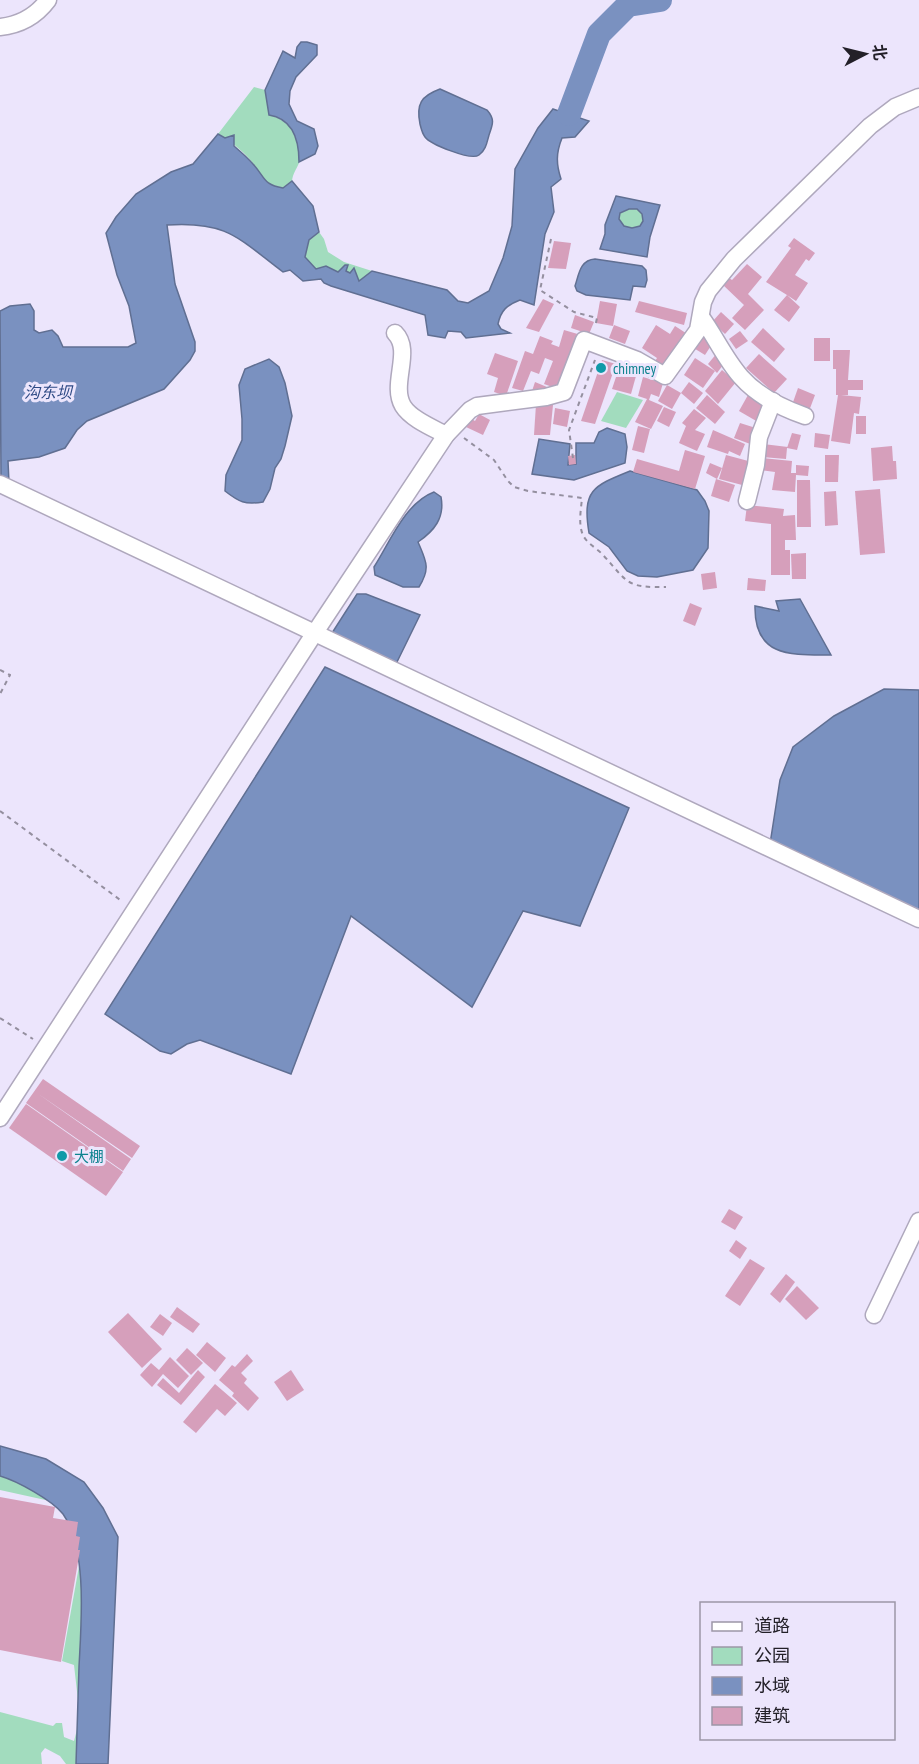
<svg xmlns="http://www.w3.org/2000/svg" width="919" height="1764" viewBox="0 0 919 1764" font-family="'PT Sans Narrow','Noto Sans SC',sans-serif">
<rect width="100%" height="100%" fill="#ece5fc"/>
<g fill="#a2dcbe">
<path d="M254,87L265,90L269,115C290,119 305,142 299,163C296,170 293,173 292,181L283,188C265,185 265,180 255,166C247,154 231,141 218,134Z"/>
<polygon points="629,209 637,209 642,214 643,221 640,226 632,228 624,226 619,219 620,213"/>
<polygon points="319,232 324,239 328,252 344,262 372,271 359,282 354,269 350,273 346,271 347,266 345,265 338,272 316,269 305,257 309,240"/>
<polygon points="617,392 643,400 626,428 601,421"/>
<polygon points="0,1469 84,1514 81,1764 66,1764 60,1756 45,1748 41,1753 42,1764 0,1764 0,1712 53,1726 56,1723 62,1723 64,1737 74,1741 80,1718 74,1665 62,1661 81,1555 80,1527 50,1501 0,1490"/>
</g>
<g fill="#7a91c0" stroke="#606f92" stroke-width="1.5" fill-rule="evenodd">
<path d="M301,42H307L317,45V55L296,77L290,91L289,104L297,121L314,129L318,146L315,154L299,162C299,141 294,119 269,115L265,90L283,51L295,58L297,47Z"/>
<path d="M440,89L487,110C495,119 493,124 489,135C487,142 486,150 479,155C471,161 430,144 425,137C422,133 421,128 420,124C416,104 421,96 440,89Z"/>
<path d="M553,109L589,121L575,137L562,138C556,153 556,164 561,179L551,187L554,212L545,234L534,305L520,300C507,305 501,310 498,324L501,329L510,333L466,338L461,332L448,331L445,338L428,335L425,315L331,286L324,283L321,279L303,281L290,270L283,272C238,238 227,221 167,225L175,284L195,342V351L190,360L164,389L87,421L77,430L65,448L39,457L8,461L9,483L1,481L0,311L10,306L30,304L34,311V330L39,333L52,330L58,336L63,347H128L136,343L129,306L117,275L106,233L116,217L136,194L171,172L193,164L218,134L225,138L234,135V146C241,152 247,157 253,164C265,177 263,185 283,188L292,181L313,206L319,232L309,240L305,257L316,269L326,266L338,272L345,265H348L346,271L350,273L354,268L359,281L372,271L447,290L458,301L468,303L489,291L503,258L512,226L515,169L538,128Z"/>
<path d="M616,196L660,205L650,237L647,257L600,249L605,234V225ZM629,209H637L642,214L643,221L640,226L632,228L624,226L619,219L620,213Z"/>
<path d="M595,259L642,266L646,270L647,280L645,287L633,286L630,300L586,295L577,291L575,286C579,274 580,260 595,259Z"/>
<path d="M269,359L279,367L285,383L292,416L285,446L281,459L275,468L270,489L263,502C245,505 239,502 225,491L226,475L242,440V419L239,385L245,369Z"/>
<polygon points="607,428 625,434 627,447 625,463 574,480 532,474 539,439 570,444 568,465 576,464 576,443 594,443 599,432"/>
<path d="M630,471L697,490L705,501L709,511L708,548L693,570L657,577L638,576L627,571L609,547L589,533C582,490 593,486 630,471Z"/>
<path d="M434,492L441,497C445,518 434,531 418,542C426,561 431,568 419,587H403L375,575L374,567C390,542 405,503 434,492Z"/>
<polygon points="357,594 366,594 420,615 395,666 332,633"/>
<path d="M800,599L831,655C792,655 754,658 755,606L779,611L776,601Z"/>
<polygon points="325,667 629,808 580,926 523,911 472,1007 351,916 291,1074 200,1040 187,1044 171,1054 160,1051 105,1014"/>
<polygon points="884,689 919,690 919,914 770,844 780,780 793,747 834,716"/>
<path d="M0,1446L46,1459L84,1482L103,1508L118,1537L108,1764H76C77,1732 78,1700 79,1667C81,1625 88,1550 63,1514C52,1500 17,1481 0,1476Z"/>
</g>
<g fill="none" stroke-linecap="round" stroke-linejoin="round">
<polyline stroke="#7a91c0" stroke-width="24" points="569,114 599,34 628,5 660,0"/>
</g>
<g fill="#d69fbb">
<polygon points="794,238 815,253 809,261 806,259 795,275 808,283 796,301 787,295 800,307 789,322 774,310 787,295 766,282 791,248 788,246"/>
<polygon points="554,241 571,243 566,269 548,268"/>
<polygon points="747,264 762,277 748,294 764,310 745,330 732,318 744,305 723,285 729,278 732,280"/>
<polygon points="543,299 554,304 539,332 526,328"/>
<polygon points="600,301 617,304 613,326 596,323"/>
<polygon points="639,301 687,313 684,325 635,312"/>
<polygon points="721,312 734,324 725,334 712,322"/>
<polygon points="575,315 594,322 589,334 571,328"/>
<polygon points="614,325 630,331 625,344 609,338"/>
<polygon points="656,325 670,334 675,326 695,339 673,374 654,363 657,358 642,348"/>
<polygon points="763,328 785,349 774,362 751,342"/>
<polygon points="564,330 581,335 561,390 544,384 553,361 545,358 539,374 531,371 523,391 512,388 525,351 533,354 540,336 553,341 551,344 559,347"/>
<polygon points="740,331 748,341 736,349 729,339"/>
<polygon points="701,333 714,341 705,355 692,347"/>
<rect x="814" y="338" width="16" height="23"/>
<polygon points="833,350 850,350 848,380 863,380 863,390 848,390 848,395 841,395 861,397 859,414 854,413 850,444 831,441 838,395 836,395 836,369 833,369"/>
<polygon points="495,353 518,361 506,396 494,392 498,378 487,374"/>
<polygon points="717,353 726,361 717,373 708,364"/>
<polygon points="759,354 787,379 774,393 746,368"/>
<polygon points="695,358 715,371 703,388 684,375"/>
<polygon points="602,360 616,364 595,424 581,421"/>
<polygon points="722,370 736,382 718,404 705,391"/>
<polygon points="618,371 636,376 631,394 612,389"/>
<polygon points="643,377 663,383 659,397 651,394 649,400 663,406 651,429 635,422 647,399 638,396"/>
<polygon points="535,382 547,387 544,396 532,391"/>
<polygon points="689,382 703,393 694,404 681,393"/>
<polygon points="667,385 681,393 672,409 658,401"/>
<polygon points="798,388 815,395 809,411 792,405"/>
<polygon points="707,395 725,412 715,424 696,408"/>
<polygon points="748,395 767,406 758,422 739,411"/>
<polygon points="536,404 553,405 550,435 534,435"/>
<polygon points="664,407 676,412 669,427 657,421"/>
<polygon points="555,408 570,411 567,427 553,424"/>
<polygon points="694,409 706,418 695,430 705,434 697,451 679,443 686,426 682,423"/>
<polygon points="479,414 490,420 483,435 466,427 470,418 475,421"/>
<rect x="856" y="416" width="10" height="18"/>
<polygon points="740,423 759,429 753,445 734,438"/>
<polygon points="638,426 650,429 644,453 632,450"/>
<polygon points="713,430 745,444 740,456 729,451 728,454 707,447"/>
<polygon points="792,433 801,435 797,450 787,448 786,459 762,457 763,444 788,447 787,448"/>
<polygon points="815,433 830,435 828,449 814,447"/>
<polygon points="892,446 893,461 896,461 897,479 873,481 871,448"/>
<polygon points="685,450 705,456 695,489 633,472 637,459 679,471"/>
<polygon points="575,455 576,464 569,465 568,456"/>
<polygon points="726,455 752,462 746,486 719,479"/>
<polygon points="825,455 839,455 838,482 825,482"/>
<polygon points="762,458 792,461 791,473 796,473 796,465 809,466 808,476 796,475 795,492 772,490 775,472 760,470"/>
<polygon points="710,463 722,468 717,479 706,473"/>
<polygon points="716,479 735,485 729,502 711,496"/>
<polygon points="797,480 810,480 811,527 797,527"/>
<polygon points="880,489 885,553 860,555 855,491"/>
<polygon points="836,491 838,525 825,526 824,492"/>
<polygon points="747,505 784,509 783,516 795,515 796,540 785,540 785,550 790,550 790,575 771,575 771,524 745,521"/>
<polygon points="806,553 806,579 792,579 791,554"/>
<polygon points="715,572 717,588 703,590 701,574"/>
<polygon points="748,578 766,580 765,591 747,590"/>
<polygon points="690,603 702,608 695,626 683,621"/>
<polygon points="43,1079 140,1146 132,1158 37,1093 131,1159 123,1171 26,1103"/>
<polygon points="26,1104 123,1172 106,1196 9,1128"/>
<polygon points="729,1209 743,1217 735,1230 721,1222"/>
<polygon points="736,1240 747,1248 740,1259 729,1251"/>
<polygon points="750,1259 765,1268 740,1306 725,1296"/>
<polygon points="786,1274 795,1282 780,1303 770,1294"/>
<polygon points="797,1286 819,1308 806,1320 785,1299"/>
<polygon points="177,1307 200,1324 193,1333 170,1317"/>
<polygon points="128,1313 162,1349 142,1368 108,1332"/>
<polygon points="160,1314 172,1323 163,1336 150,1327"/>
<polygon points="207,1342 226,1358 215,1372 196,1355"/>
<polygon points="187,1348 203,1363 191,1375 176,1360"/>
<polygon points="247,1354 253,1361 241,1373 247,1379 244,1383 259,1398 248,1411 232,1396 234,1393 219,1380 232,1365 235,1367"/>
<polygon points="170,1357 189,1376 178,1388 163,1374 152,1387 140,1375 151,1363 159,1370"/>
<polygon points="198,1370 205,1377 181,1405 157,1385 163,1378 179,1393"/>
<polygon points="291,1370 304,1390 287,1401 274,1382"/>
<polygon points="215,1384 237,1403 225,1416 217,1409 196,1433 183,1422"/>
<polygon points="0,1497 55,1507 53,1518 78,1522 76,1536 80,1537 78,1550 80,1550 61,1662 0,1650"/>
</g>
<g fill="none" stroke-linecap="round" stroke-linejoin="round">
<defs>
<g id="minor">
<path d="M0,27C20,25 36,16 48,0"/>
<path d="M701,317C715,336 725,359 741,377C757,395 782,408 805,416"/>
<path d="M395,333C413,351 390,384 403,406C411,419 433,428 446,435"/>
<polyline points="0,484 919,919"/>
<polyline points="747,501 756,465 759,437 773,401"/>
<polyline points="0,1118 314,634 446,435 470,410 477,406 546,397 564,392 584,340 637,360 665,376 698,330 703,302 708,291 734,259 870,126 895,107 919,97"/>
<polyline points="874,1315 919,1221"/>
</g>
</defs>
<use href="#minor" stroke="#afa8bd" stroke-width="19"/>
<g stroke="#948f9f" stroke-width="2" stroke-dasharray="4.5 4.5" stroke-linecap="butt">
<polyline points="551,239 540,290 574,312 597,318 595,327"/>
<path d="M464,438L494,460L508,481L514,487L528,491L582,498C581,510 578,524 583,535C587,544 597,548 603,555C628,582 625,588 666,587"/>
<polyline points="573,458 569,430 595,360"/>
<polyline points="0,670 10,675 0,694"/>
<polyline points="0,811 123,902"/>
<polyline points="0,1018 33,1039"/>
</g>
<use href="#minor" stroke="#fff" stroke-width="16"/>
</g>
<g fill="#0f9aa8" stroke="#ece5fc" stroke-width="2">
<circle cx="601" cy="368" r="6"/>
<circle cx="62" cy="1156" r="6"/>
</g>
<g text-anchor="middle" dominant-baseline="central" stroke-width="6" stroke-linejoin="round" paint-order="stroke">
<g font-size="15" fill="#0d838f" stroke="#ece5fc" text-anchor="start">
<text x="613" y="368">chimney</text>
<text x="74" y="1156">大棚</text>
</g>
<g font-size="16" font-style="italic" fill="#2e4a85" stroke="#ece5fc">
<text x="48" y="392">沟东坝</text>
</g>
</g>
<rect x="700" y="1602" width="195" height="138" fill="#ece5fc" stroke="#9c96a7" stroke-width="1.5"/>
<rect x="712" y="1622" width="30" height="9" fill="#ffffff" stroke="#9c96a7" stroke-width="1.5"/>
<text x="754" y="1632" font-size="18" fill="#232028">道路</text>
<rect x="712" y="1647" width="30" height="18" fill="#a2dcbe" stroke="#9c96a7" stroke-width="1.5"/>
<text x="754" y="1662" font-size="18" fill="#232028">公园</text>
<rect x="712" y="1677" width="30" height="18" fill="#7a91c0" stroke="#9c96a7" stroke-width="1.5"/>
<text x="754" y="1692" font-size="18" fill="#232028">水域</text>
<rect x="712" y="1707" width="30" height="18" fill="#d69fbb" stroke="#9c96a7" stroke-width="1.5"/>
<text x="754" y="1722" font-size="18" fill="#232028">建筑</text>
<g transform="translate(865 54) rotate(83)" stroke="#ece5fc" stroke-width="4.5" paint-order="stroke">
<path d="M0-4.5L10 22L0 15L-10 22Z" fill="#232028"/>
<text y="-9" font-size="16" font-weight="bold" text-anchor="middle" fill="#232028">北</text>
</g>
</svg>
